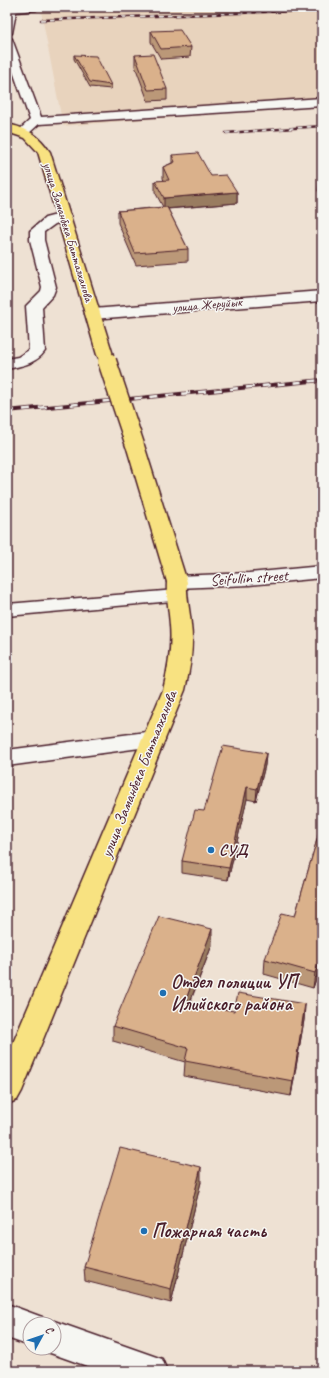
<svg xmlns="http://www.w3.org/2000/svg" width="329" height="1378" viewBox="0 0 329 1378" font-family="Caveat,sans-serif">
<rect width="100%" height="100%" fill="#eee1d3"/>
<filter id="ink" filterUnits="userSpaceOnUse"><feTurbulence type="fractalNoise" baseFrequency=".025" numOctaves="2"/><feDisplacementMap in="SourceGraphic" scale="8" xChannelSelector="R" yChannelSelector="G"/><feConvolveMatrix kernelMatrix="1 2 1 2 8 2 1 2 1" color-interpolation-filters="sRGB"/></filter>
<g filter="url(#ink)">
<polygon fill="#e8d3bd" points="28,7 322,7 322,105 63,126 41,11"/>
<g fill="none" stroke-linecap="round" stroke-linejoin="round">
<defs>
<g id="minor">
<polygon points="11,7 41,7 36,10 16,12 12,33 8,36 12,39 41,117 322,98 322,106 39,124 28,134 20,134 18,131 30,120 7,54 7,8"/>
<path d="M64,213L69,214L71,217L69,220L55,224L44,232V240L56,287L53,295L42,307L45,351C36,364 21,366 7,369V359L18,357L29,350L26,306L41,291L42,287L30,240V231L45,218Z"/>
<polygon points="322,291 322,301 93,319 88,317 85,314 88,311 93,309"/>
<polygon points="322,566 322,578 249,585 177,588 170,586 167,582 170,578 177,576 249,573"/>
<polygon points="176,590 183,592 186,596 183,600 7,616 7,604"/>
<polygon points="154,731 162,733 165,739 162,745 7,766 7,750"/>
<polygon points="7,1304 42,1317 45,1324 30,1324 30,1346 7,1338"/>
<polygon points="54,1321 162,1359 167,1371 101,1371 42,1350 41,1348 54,1348 54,1324 48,1324"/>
</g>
<g id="major">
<path d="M7,124C27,128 39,135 50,152L113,355L111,358L105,360L99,358L97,355L38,152L25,138L7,132Z"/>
<path d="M135,440L141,441L144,445L187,582C186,597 190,610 191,625C194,647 190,669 185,690L22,1091L17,1100L7,1104V1057L163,690C168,669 172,647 170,625C169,610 166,597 167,582L126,445L129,441Z"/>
</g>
</defs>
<use href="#minor" stroke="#4a1f2b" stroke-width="3"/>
<use href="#major" stroke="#4a1f2b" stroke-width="3"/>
<use href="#minor" fill="#f6f6f2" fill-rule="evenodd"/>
<use href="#major" fill="#f8e281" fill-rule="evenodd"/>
<defs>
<g id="rail-far1">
<polyline points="41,20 322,10"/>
<polyline points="226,133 322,126"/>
</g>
<polyline id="rail" points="7,411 322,380"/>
</defs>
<use href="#rail-far1" stroke="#4a1f2b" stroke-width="2.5"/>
<use href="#rail" stroke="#4a1f2b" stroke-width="4"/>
<use href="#rail-far1" stroke="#f6f6f2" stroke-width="1.5" stroke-dasharray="4.5" stroke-linecap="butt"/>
<use href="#rail" stroke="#f6f6f2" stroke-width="2.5" stroke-dasharray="8" stroke-linecap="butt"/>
<defs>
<polyline id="major-bridge-far1" points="105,355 107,362"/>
<polyline id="major-bridge" points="107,361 135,445"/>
</defs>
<use href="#major-bridge-far1" stroke="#4a1f2b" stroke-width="16" stroke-linecap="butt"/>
<use href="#major-bridge" stroke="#4a1f2b" stroke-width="21" stroke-linecap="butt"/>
<use href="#major-bridge-far1" stroke="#f8e281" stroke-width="14"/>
<use href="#major-bridge" stroke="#f8e281" stroke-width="18"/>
</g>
<g fill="#bb9878" stroke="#4a1f2b">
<polygon points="151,31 191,47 190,57 161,59 151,42"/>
<polygon points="74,55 111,85 111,89 90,87 74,59"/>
<polygon points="135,55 167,89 167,100 148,101 135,66"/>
<polygon points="172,155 211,176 237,192 237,203 168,209 188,249 188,261 136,265 118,223 118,211 163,207 155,192 155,181 164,181 163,178 163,167 172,163"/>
<polygon points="319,179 322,179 322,196 318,191"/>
<polygon points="266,753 265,765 256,801 247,799 228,880 182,873 182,861 204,811"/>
<polygon points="322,822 322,961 313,988 264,974 265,959 295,916"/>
<polygon points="212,945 190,1003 234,1011 305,1004 304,1020 291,1096 184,1076 185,1062 113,1041 113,1026"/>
<polygon points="201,1182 171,1303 85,1281 84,1267"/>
</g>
<g fill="#997c61" stroke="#4a1f2b">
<polygon points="237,192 237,203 164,209 164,198"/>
<polygon points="266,753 265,765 256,801 257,789"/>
<polygon points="247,787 247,799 228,880 229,868"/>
<polygon points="212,929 212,945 184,1017 185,1002"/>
<polygon points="322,952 322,961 313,988 315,973"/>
<polygon points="305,1004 304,1020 291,1096 293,1081"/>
<polygon points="201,1167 201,1182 171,1303 171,1289"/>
</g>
<g fill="#dab18b" stroke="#4a1f2b">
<polygon points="180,30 191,47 161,49 151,31"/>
<polygon points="153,54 167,89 148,90 135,55"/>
<polygon points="74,55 96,56 111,85 90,82"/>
<polygon points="198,153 211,176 226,175 237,192 164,198 155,181 169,180 163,167 175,162 172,155"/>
<polygon points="319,179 322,179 322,183"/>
<polygon points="167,207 188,249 135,253 118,211"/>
<polygon points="223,746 266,753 257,789 247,787 229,868 182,861 195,810 204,811"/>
<polygon points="322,822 322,952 315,973 265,959 282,913 295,916"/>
<polygon points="159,916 212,929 185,1002 234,1011 238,993 305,1004 293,1081 185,1061 188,1048 113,1026"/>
<polygon points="120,1148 201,1167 171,1289 84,1267"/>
</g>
</g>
<g fill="#1f6fb2" stroke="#f6f6f2" stroke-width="1.5">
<circle cx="211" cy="850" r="4"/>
<circle cx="163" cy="993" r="4"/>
<circle cx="144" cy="1231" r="4"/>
</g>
<g text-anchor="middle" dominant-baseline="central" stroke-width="3" stroke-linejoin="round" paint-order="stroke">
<g font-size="13" fill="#4a1f2b" stroke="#f6f6f2">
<text transform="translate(68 232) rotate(73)">улица Заманбека Батталханова</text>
<text transform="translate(207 305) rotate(-5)">улица Жеруйык</text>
</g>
<g font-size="16" fill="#4a1f2b" stroke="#f6f6f2">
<text transform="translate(249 578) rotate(-4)">Seifullin street</text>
<text transform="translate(139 774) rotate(-68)">улица Заманбека Батталханова</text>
</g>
<g font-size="16" font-weight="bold" fill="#4a1f2b" stroke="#f6f6f2" text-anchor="start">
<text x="219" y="850">СУД</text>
</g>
<g font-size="19" font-weight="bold" fill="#4a1f2b" stroke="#f6f6f2" text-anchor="start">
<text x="171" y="982">Отдел полиции УП<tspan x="171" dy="22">Илийского района</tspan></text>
<text x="152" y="1231">Пожарная часть</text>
</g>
</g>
<rect width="329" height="1378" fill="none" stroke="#f6f6f2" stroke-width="24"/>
<rect x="12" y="12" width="305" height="1354" fill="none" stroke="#4a1f2b" stroke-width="1.5" filter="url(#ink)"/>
<g transform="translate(42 1336) rotate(50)"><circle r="19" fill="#f6f6f2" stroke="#b1a0a2"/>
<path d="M0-3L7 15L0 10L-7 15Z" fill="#1f6fb2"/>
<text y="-6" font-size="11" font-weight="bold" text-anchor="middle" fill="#4a1f2b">С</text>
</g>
</svg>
